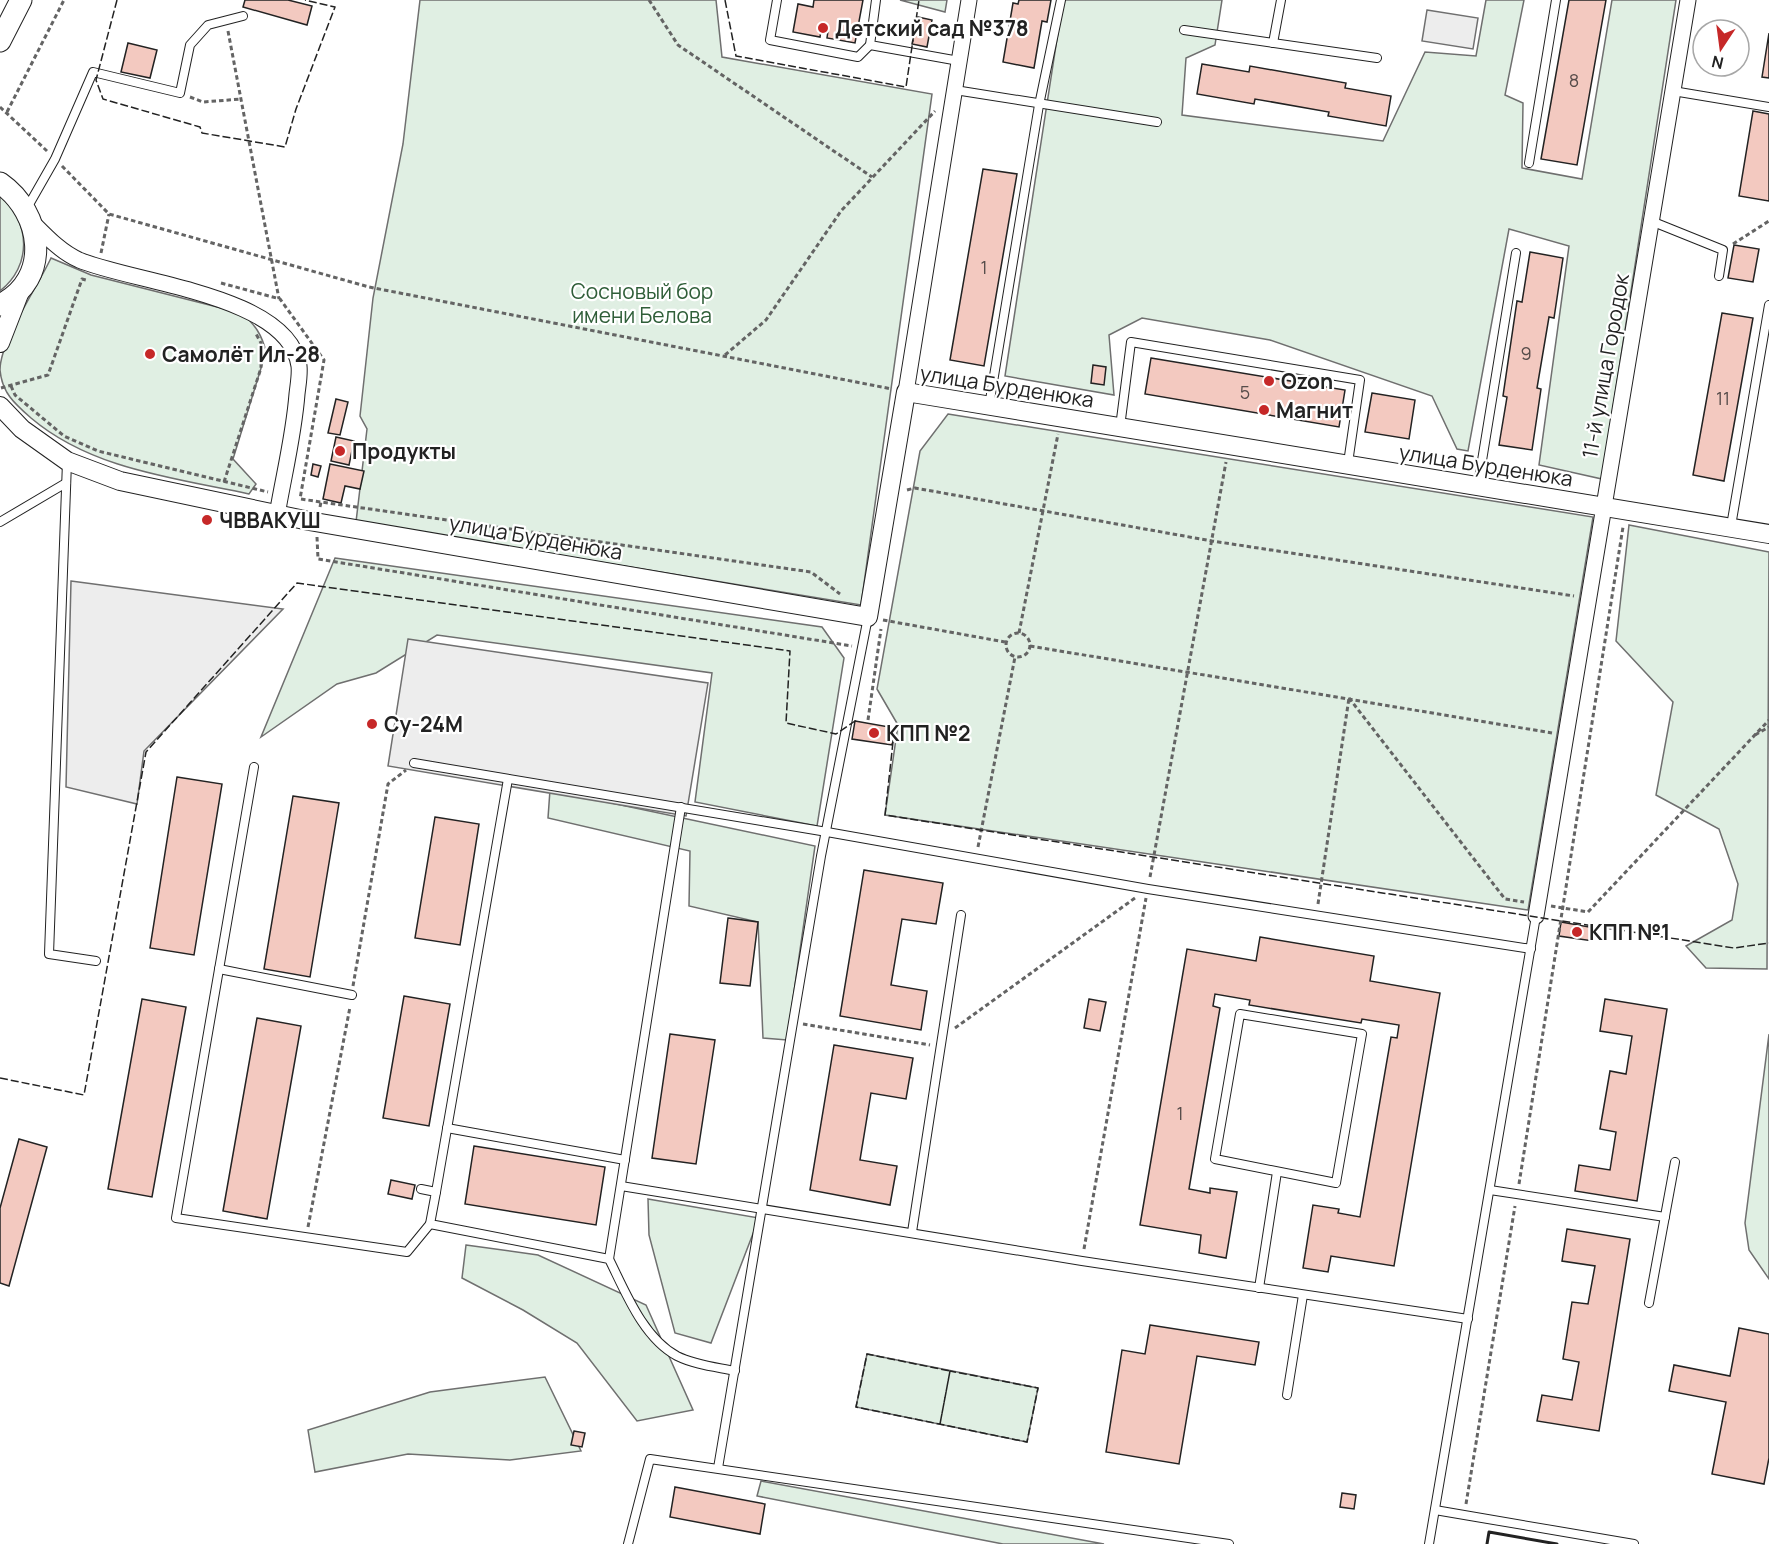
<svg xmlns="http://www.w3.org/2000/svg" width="1769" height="1544" viewBox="0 0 1769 1544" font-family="Manrope,sans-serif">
<rect width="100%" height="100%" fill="#fff"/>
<g fill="#e0efe3" stroke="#6f6f6f" stroke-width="1.5">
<polygon points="420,0 716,0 722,57 932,94 861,605 356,522 367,429 360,416 373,298 403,144"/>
<polygon points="900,0 947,0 945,12"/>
<polygon points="1063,0 1222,0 1215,45 1186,58 1182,115 1383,141 1425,52 1476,56 1486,0 1524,0 1505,95 1523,103 1522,168 1582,179 1612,0 1676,0 1602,479 1539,465 1569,246 1509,229 1468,451 1457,449 1432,396 1270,340 1142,318 1109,335 1114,395 1005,376"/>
<path d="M0,196C31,222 32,266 0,291Z"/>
<path d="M51,258L91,275L241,313C255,324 262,335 266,352L233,459L256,484L249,494C174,478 91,469 31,418C15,404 2,393 0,370C0,341 38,286 51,258Z"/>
<polygon points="948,414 1593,517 1528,910 885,815 898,725 877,689 920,451"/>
<polygon points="1629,525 1769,552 1767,969 1706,968 1686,946 1732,920 1738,884 1719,829 1656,795 1673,702 1616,641"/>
<polygon points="335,558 822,627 844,658 817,826 695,802 712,673 437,635 376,673 337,684 261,737"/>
<polygon points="550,790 815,846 787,1040 763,1038 758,922 689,906 690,851 548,818"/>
<polygon points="1769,1034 1769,1279 1749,1250 1745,1223"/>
<polygon points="648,1199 759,1218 711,1343 675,1333 649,1235"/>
<polygon points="466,1245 538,1255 646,1305 693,1410 637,1421 577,1343 523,1310 462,1278"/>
<polygon points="867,1354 1038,1388 1027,1442 856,1407"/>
<polygon points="545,1377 581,1451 510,1460 408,1454 315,1472 308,1430 430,1392"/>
<polygon points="761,1481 1104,1544 1003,1544 757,1496"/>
</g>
<g fill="#ededed" stroke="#6f6f6f" stroke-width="1.5">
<polygon points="1427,10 1478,18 1473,49 1422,41"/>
<polygon points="71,581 283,609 144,751 137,804 66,787"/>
<polygon points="408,639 708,683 686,816 388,766"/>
</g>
<g fill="#f3c9c0" stroke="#222" stroke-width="1.5">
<polygon points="245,0 288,0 312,6 307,25 243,7"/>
<polygon points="814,0 863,0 855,43 827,38 828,31 821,30 820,37 793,32 798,4 813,7"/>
<polygon points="1019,0 1051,0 1047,22 1042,21 1034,68 1003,62 1013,3 1018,4"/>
<polygon points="1569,0 1606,0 1577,165 1541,159"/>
<polygon points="918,17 932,20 927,47 912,44"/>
<polygon points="1769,33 1769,78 1762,77"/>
<polygon points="128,43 157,50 150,78 121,72"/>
<polygon points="1202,64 1249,72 1250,66 1346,83 1345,88 1391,96 1386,126 1328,116 1329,112 1255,99 1254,104 1197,94"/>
<polygon points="1753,111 1769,114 1769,201 1739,196"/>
<polygon points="983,169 1017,174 984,366 950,360"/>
<polygon points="1734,245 1759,249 1753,282 1728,278"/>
<polygon points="1530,252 1563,258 1554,318 1549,317 1537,388 1541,389 1532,450 1499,445 1507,397 1503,396 1517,301 1522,302"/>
<polygon points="1722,313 1753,318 1724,481 1693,475"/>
<polygon points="1151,358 1345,390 1339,427 1145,394"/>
<polygon points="1093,365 1106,367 1104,385 1091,383"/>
<polygon points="1372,393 1415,400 1409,439 1365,432"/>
<polygon points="336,399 348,402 340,435 328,433"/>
<polygon points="336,437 354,441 349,465 331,461"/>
<polygon points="313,464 321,466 318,477 311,475"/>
<polygon points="330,464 364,471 360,489 345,486 341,503 323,499"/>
<polygon points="855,721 895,728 892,745 852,739"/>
<polygon points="177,777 222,784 194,955 150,948"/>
<polygon points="293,796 339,803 310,977 264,969"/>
<polygon points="435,817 479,824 460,945 415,938"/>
<polygon points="864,870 943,883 936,924 902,919 891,985 927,991 921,1030 840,1016"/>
<polygon points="728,918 758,922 750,986 720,983"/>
<polygon points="1561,922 1595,928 1593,941 1559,936"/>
<polygon points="1260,937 1374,956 1370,981 1440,993 1394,1266 1331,1256 1328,1272 1303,1268 1313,1205 1339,1209 1338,1213 1360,1217 1391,1037 1397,1038 1399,1025 1362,1019 1361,1023 1249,1005 1250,1000 1215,994 1213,1006 1220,1008 1189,1189 1210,1193 1210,1188 1237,1192 1226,1258 1199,1253 1201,1235 1140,1225 1187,949 1256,961"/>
<polygon points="404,996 450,1004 429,1126 383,1118"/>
<polygon points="142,999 186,1007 152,1197 108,1189"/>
<polygon points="1089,999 1106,1002 1100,1031 1084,1028"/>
<polygon points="1605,999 1667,1009 1637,1201 1575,1191 1579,1165 1610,1170 1616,1132 1600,1129 1610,1071 1626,1074 1632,1036 1600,1031"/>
<polygon points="257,1018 301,1026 267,1219 223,1211"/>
<polygon points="670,1034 715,1040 696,1164 652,1158"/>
<polygon points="834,1045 913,1058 906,1099 871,1093 860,1160 897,1166 890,1205 810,1190"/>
<polygon points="19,1139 47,1147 9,1286 0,1283 0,1208"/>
<polygon points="474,1146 605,1167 596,1225 465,1204"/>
<polygon points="391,1180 415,1185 412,1199 388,1194"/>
<polygon points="1567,1229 1630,1239 1599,1431 1537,1421 1542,1395 1572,1400 1579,1362 1563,1359 1572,1302 1588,1304 1595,1266 1562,1261"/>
<polygon points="1150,1325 1259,1342 1255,1365 1197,1356 1179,1464 1106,1452 1122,1350 1145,1354"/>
<polygon points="1739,1328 1769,1334 1769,1458 1764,1484 1712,1474 1726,1402 1669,1391 1674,1365 1730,1376"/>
<polygon points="574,1431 585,1433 582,1447 571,1445"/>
<polygon points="675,1487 765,1504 760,1534 670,1517"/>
<polygon points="1342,1493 1356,1495 1354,1509 1340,1507"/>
</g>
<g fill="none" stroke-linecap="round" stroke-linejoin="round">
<defs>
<g id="service">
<polyline points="777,0 770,40 858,57 870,45"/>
<polyline points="876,0 870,45 959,61"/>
<polyline points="1184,30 1377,58"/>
<polyline points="1273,43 1281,0"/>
<polyline points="955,90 1157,122"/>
<polyline points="1673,91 1769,107"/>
<polyline points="1529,163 1556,0"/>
<polyline points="27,208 55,159 93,72 180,93 190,45 208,25 243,16"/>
<polyline points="1651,221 1723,250 1719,276"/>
<polyline points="989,406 1039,105 1061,0"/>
<polyline points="1120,427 1131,342 1360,380 1348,463"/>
<polyline points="67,462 49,954 96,961"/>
<polyline points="1478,485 1516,253"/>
<polyline points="0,522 66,483"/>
<polyline points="1731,526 1769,305"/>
<polyline points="414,763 827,832 1148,889 1531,949"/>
<polyline points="254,767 176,1218 407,1252 430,1224"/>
<polyline points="219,969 352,995"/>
<polygon points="1240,1014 1362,1034 1336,1183 1215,1159"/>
<polyline points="447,1128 625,1160"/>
<polyline points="621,1186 1082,1261 1468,1319"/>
<path d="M421,1189L436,1192L430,1224L609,1259C625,1291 643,1338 677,1356C695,1365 716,1367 735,1371"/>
<polyline points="1490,1190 1665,1217"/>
<polyline points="436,1192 508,779"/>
<polyline points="912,1232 961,915"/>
<polyline points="609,1259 681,807"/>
<polyline points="1259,1288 1277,1172"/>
<polyline points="1649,1303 1675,1162"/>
<polyline points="1287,1395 1303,1295"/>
<polyline points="718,1468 821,856 868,617"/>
<polyline points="1435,1510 1634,1544"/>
<polyline points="628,1544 650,1459 1229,1544"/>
<polyline points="1429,1544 1536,916"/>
</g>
<g id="minor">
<path d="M33,223C47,237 61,252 79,260C134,283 289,295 299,366C300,375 298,385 297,394C294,434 284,474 277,515"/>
<polyline points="906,392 969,0"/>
<polyline points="1536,916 1688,0"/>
</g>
<g id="tertiary">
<polyline points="0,343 21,289"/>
<polyline points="0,406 22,429 67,461 120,481 309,521 868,617 906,392 1769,534"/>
</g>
<g id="secondary">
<polyline points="0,41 21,0"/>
<path d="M0,183C43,213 52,279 0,305"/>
</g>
</defs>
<use href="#service" stroke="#222" stroke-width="10"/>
<use href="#minor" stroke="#222" stroke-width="17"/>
<use href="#tertiary" stroke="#222" stroke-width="20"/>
<use href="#secondary" stroke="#222" stroke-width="23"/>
<g stroke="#646464" stroke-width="3" stroke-dasharray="4.5 3" stroke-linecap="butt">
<polyline points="649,0 678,45 872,177"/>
<polyline points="228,31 279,299"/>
<polyline points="190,97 203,102 241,99"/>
<polyline points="0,107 47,151"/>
<polyline points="7,112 64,0"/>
<polyline points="62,166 109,214 369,287 892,389"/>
<polyline points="1733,244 1769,221"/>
<polyline points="101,253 109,214"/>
<polyline points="221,283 280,299 324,360 300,499"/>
<polyline points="725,355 766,320 841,211 935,111"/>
<polyline points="11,386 15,395 64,436 98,451 268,492"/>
<polyline points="1,388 48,375 82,279 86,280"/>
<polyline points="224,482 261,368 261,343 255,332"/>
<polyline points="907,490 915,488 1212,541 1574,596"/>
<polyline points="301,499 321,502"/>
<polyline points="320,507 321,502 811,572 840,594"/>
<polyline points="317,537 318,559 852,646"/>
<polyline points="883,620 1005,642"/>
<circle cx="1018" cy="645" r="12"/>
<polyline points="1019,633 1058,434"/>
<polyline points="1030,646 1552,733"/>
<polyline points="1349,698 1505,899 1524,902"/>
<polyline points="868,720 881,629"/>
<polyline points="1755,735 1769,727"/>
<polyline points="978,847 1015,657"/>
<polyline points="1150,877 1226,462"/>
<polyline points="1318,904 1349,698"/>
<polyline points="1551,906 1588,912 1769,720"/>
<polyline points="353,986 388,784 406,770"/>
<polyline points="803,1024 930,1045"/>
<polyline points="955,1028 1135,898"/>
<polyline points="1519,1184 1623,527"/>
<polyline points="308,1227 350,1007"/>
<polyline points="1084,1249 1146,898"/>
<polyline points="1466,1504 1515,1206"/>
</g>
<use href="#service" stroke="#fff" stroke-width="8"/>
<use href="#minor" stroke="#fff" stroke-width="15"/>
<use href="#tertiary" stroke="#fff" stroke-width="18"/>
<use href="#secondary" stroke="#fff" stroke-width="21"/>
<g stroke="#222" stroke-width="1.5" stroke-dasharray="8 3" stroke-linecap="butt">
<polyline points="117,0 96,80 103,99 200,127 202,133 285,147 296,109 335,7 305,0"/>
<polyline points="725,0 736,56 906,87 913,40"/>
<polyline points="916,20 919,0"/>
<polyline points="893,742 885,815 1734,948 1769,943"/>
<polyline points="0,1078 84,1095 146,752 297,583 790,651 786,723 836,734 855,721 859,722"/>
<polyline points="940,1424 950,1371 867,1354 856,1407 1027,1442 1038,1388 950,1371 940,1424"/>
</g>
<polyline stroke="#222" stroke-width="3" points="1487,1544 1489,1532 1557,1544"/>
</g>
<g fill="#c62828" stroke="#fff" stroke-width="2">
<circle cx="823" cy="28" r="6"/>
<circle cx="150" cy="354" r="6"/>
<circle cx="1269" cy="381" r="6"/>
<circle cx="1264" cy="410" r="6"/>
<circle cx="340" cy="451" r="6"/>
<circle cx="207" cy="520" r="6"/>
<circle cx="372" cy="724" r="6"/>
<circle cx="874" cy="733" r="6"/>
<circle cx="1577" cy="932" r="6"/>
</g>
<g text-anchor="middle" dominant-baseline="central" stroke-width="4.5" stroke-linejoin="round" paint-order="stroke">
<g font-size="18" fill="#564c4a">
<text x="1574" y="80">8</text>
<text x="984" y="267">1</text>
<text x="1526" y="353">9</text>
<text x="1245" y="392">5</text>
<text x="1723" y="398">11</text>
<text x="1180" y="1113">1</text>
</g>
<g font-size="21" font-weight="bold" fill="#222" stroke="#fff" text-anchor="start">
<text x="835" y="28">Детский сад №378</text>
<text x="162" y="354">Самолёт Ил-28</text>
<text x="1281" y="381">Ozon</text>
<text x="1276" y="410">Магнит</text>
<text x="352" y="451">Продукты</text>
<text x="219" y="520">ЧВВАКУШ</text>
<text x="384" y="724">Су-24М</text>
<text x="886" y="733">КПП №2</text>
<text x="1589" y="932">КПП №1</text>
</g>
<g font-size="21" fill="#2f5e38" stroke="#fff">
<text x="642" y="291">Сосновый бор<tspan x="642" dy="24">имени Белова</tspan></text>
</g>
<g font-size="21" fill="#222" stroke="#fff">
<text transform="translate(1605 366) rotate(-80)">11-й улица Городок</text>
<text transform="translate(1007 386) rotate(9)">улица Бурденюка</text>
<text transform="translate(1486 465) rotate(9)">улица Бурденюка</text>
<text transform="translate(536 537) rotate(10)">улица Бурденюка</text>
</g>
</g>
<g transform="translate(1721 48) rotate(193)"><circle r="28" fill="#ffffff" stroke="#a7a7a7" stroke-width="1.5"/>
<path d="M0-4.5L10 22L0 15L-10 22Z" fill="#c62828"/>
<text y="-9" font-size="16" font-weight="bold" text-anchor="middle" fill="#222222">N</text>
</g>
</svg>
